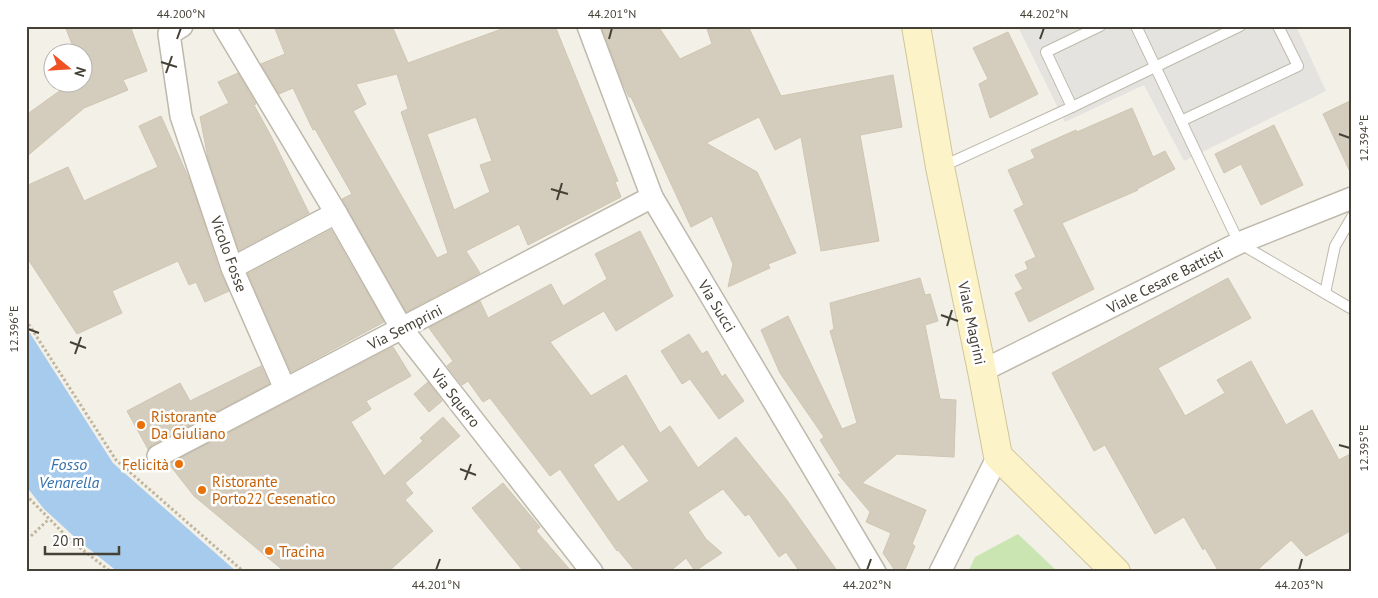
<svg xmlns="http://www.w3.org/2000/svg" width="1378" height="598" viewBox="0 0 1378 598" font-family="'PT Sans',sans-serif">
<rect width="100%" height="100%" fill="#f3f0e8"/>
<polygon fill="#cbe5b2" points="1018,534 1058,572 968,572 975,557"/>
<polygon fill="#e4e3df" points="1024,26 1296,26 1326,91 1184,161 1144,85 1065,122 1019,29"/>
<polygon fill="#a7cbed" points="26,327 113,463 237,572 118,572 79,541 44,509 26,486"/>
<g fill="#d4cdbe" stroke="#cfc5b1" fill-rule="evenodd">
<polygon points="65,26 130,26 147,71 123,80 128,90 84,108 26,157 26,115 72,82 82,82 82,52 75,52"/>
<path d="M274,26H392L408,63L510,26H555L618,181L615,182L621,197L528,245L519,224L466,251L480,273L406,312L342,199L352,194L315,129L313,130L293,88L279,94L261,64L285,54ZM397,74L408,109L401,112L448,253L437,258L353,111L366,104L356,84ZM476,117L492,161L480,165L490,192L454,210L427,134Z"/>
<polygon points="601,26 658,26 680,59 712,44 706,26 748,26 781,96 893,75 902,127 860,135 879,241 821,251 801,137 775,150 759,117 706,143 757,172 796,253 768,264 770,268 728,287 733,264 712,216 691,227 631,97 629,97 623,84"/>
<polygon points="1008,32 1038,94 990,118 979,84 988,79 973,48"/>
<polygon points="238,73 256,104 254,105 271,136 309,213 239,250 208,158 200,117 229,103 218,82"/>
<polygon points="1352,100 1352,176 1323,114"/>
<polygon points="1132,108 1153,157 1165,151 1175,169 1137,189 1138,190 1062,223 1094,289 1029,322 1015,293 1023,289 1015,275 1028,269 1025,262 1036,257 1014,210 1024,205 1008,170 1035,158 1031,150 1076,130 1077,132"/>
<polygon points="161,116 190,181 220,272 229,291 205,302 196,282 189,285 178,261 112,291 122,313 77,334 26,256 26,186 68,167 84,201 158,167 139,126"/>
<polygon points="1274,125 1303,185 1261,205 1241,164 1224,173 1215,154"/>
<polygon points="331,230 384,322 291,372 248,274"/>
<path d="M640,231L673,296L616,331L604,311L550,342L591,396L626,375L660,433L670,426L698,468L736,437L786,499L838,572H800L786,552L779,557L749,514L745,516L723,489L688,512L706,539L722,553L695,571L686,558L669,572H636L618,550L617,551L560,469L550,476L490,398L483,402L468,381L462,385L447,366L453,361L429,328L480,301L488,318L551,284L563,306L607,279L595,254ZM623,444L649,481L618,502L593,465Z"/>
<polygon points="920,278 925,295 930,294 938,321 925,325 940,399 956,400 954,457 897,454 862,483 926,510 912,544 915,546 904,572 896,572 883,553 891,533 866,522 870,512 838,474 842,475 820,440 824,437 780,373 761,330 788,316 842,429 857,423 830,331 834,329 830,303"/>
<polygon points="1228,278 1251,318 1158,368 1185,416 1225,393 1217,380 1251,361 1286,425 1312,410 1339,460 1352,453 1352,530 1306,556 1291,540 1255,572 1219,572 1205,548 1203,550 1184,517 1155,534 1105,445 1094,451 1052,373"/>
<polygon points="689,334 702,354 707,351 722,377 725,374 744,401 719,419 690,379 682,384 661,351"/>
<polygon points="393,347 411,376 366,401 371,409 351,422 384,476 423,441 420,438 443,417 460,436 405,483 413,493 405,500 433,531 388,572 285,572 194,496 169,464"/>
<polygon points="261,366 269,384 152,445 148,449 127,411 180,383 190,401"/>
<polygon points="428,382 442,401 429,412 414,394"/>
<polygon points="503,483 540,527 536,531 572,572 524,572 472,508"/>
</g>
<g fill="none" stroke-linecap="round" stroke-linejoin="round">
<defs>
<g id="lane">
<polyline points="1136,26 1239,243 1352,309"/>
<polyline points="1072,107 1046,52 1100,26"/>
<polyline points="1181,121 1298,66 1278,26"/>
<polyline points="941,167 1072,107 1240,26"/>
<polyline points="1325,293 1335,246 1352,217"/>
</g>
<g id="street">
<polyline points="182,26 169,34 181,116 232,268 285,389"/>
<polyline points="224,26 336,213 402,329 592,572"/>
<polyline points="588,26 652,197 875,572"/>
<polyline points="232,268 336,213"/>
<polyline points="982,371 1239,243 1352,198"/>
<polyline points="158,456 652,197"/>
<polyline points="940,572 998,456"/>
</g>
<polyline id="secondary" points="916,26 940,167 982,371 998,456 1116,572"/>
</defs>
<use href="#lane" stroke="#beb9ab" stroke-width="12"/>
<use href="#street" stroke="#beb9ab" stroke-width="24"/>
<use href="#secondary" stroke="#d1c699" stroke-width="30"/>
<g stroke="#bfb69d" stroke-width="3" stroke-dasharray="2.5 2.5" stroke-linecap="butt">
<polyline points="26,320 116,460 244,572"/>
<polyline points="26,495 70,540 111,572"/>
<polyline points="31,536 49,519"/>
</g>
<use href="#lane" stroke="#fff" stroke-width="10"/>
<use href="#street" stroke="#fff" stroke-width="21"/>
<use href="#secondary" stroke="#fcf3c9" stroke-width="28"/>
</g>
<path fill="none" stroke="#464137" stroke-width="2" d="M177,39L181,28M609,39L612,28M1040,39L1044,28M161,62L177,67M166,73L172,56M1339,134L1350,138M551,189L568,194M557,200L562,183M941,315L958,321M947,326L952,310M28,329L39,333M70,342L86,348M75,354L81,337M1339,445L1350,448M460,469L476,475M465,480L471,464M436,570L440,559M867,570L871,559M1299,570L1302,559"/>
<g fill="#e8710a" stroke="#fff" stroke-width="2">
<circle cx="141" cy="425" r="5"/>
<circle cx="179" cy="464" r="5"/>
<circle cx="202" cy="490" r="5"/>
<circle cx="269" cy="551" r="5"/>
</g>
<g text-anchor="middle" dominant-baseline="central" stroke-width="5" stroke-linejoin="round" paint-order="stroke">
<g font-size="15" fill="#464137" stroke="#fff">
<text transform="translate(229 254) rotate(70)">Vicolo Fosse</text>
<text transform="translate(1165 280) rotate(-27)">Viale Cesare Battisti</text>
<text transform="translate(717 306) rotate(59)">Via Succi</text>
<text transform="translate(972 323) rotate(78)">Viale Magrini</text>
<text transform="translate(405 327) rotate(-27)">Via Semprini</text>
<text transform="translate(456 398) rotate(52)">Via Squero</text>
</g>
<g font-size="15" fill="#c56008" stroke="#fff" text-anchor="start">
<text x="151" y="416">Ristorante<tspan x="151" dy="17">Da Giuliano</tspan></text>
<text x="169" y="464" text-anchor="end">Felicità</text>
<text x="212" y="481">Ristorante<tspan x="212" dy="17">Porto22 Cesenatico</tspan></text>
<text x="279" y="551">Tracina</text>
</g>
<g font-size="16" font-style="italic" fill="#3571ad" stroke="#fff">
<text x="69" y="464">Fosso<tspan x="69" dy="18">Venarella</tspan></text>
</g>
</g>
<rect width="1378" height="598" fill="none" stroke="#ffffff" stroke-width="55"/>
<g transform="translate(68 68) rotate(108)"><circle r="24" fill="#ffffff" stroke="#b5b3af"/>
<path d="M0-4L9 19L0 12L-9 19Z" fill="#f05122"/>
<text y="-8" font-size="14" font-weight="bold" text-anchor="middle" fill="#464137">N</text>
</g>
<path d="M45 546v8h74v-8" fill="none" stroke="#464137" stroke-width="2.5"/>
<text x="52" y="546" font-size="15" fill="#464137" stroke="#ffffff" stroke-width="4" paint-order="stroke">20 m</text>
<rect x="28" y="28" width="1322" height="542" fill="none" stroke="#464137" stroke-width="2"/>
<g font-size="12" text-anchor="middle" fill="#464137">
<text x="181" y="18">44.200°N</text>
<text x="612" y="18">44.201°N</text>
<text x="1044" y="18">44.202°N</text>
<text transform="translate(1364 138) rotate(-90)" y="4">12.394°E</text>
<text transform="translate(14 329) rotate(-90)" y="4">12.396°E</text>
<text transform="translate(1364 448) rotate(-90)" y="4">12.395°E</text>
<text x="436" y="589">44.201°N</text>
<text x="867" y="589">44.202°N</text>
<text x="1299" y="589">44.203°N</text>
</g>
</svg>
